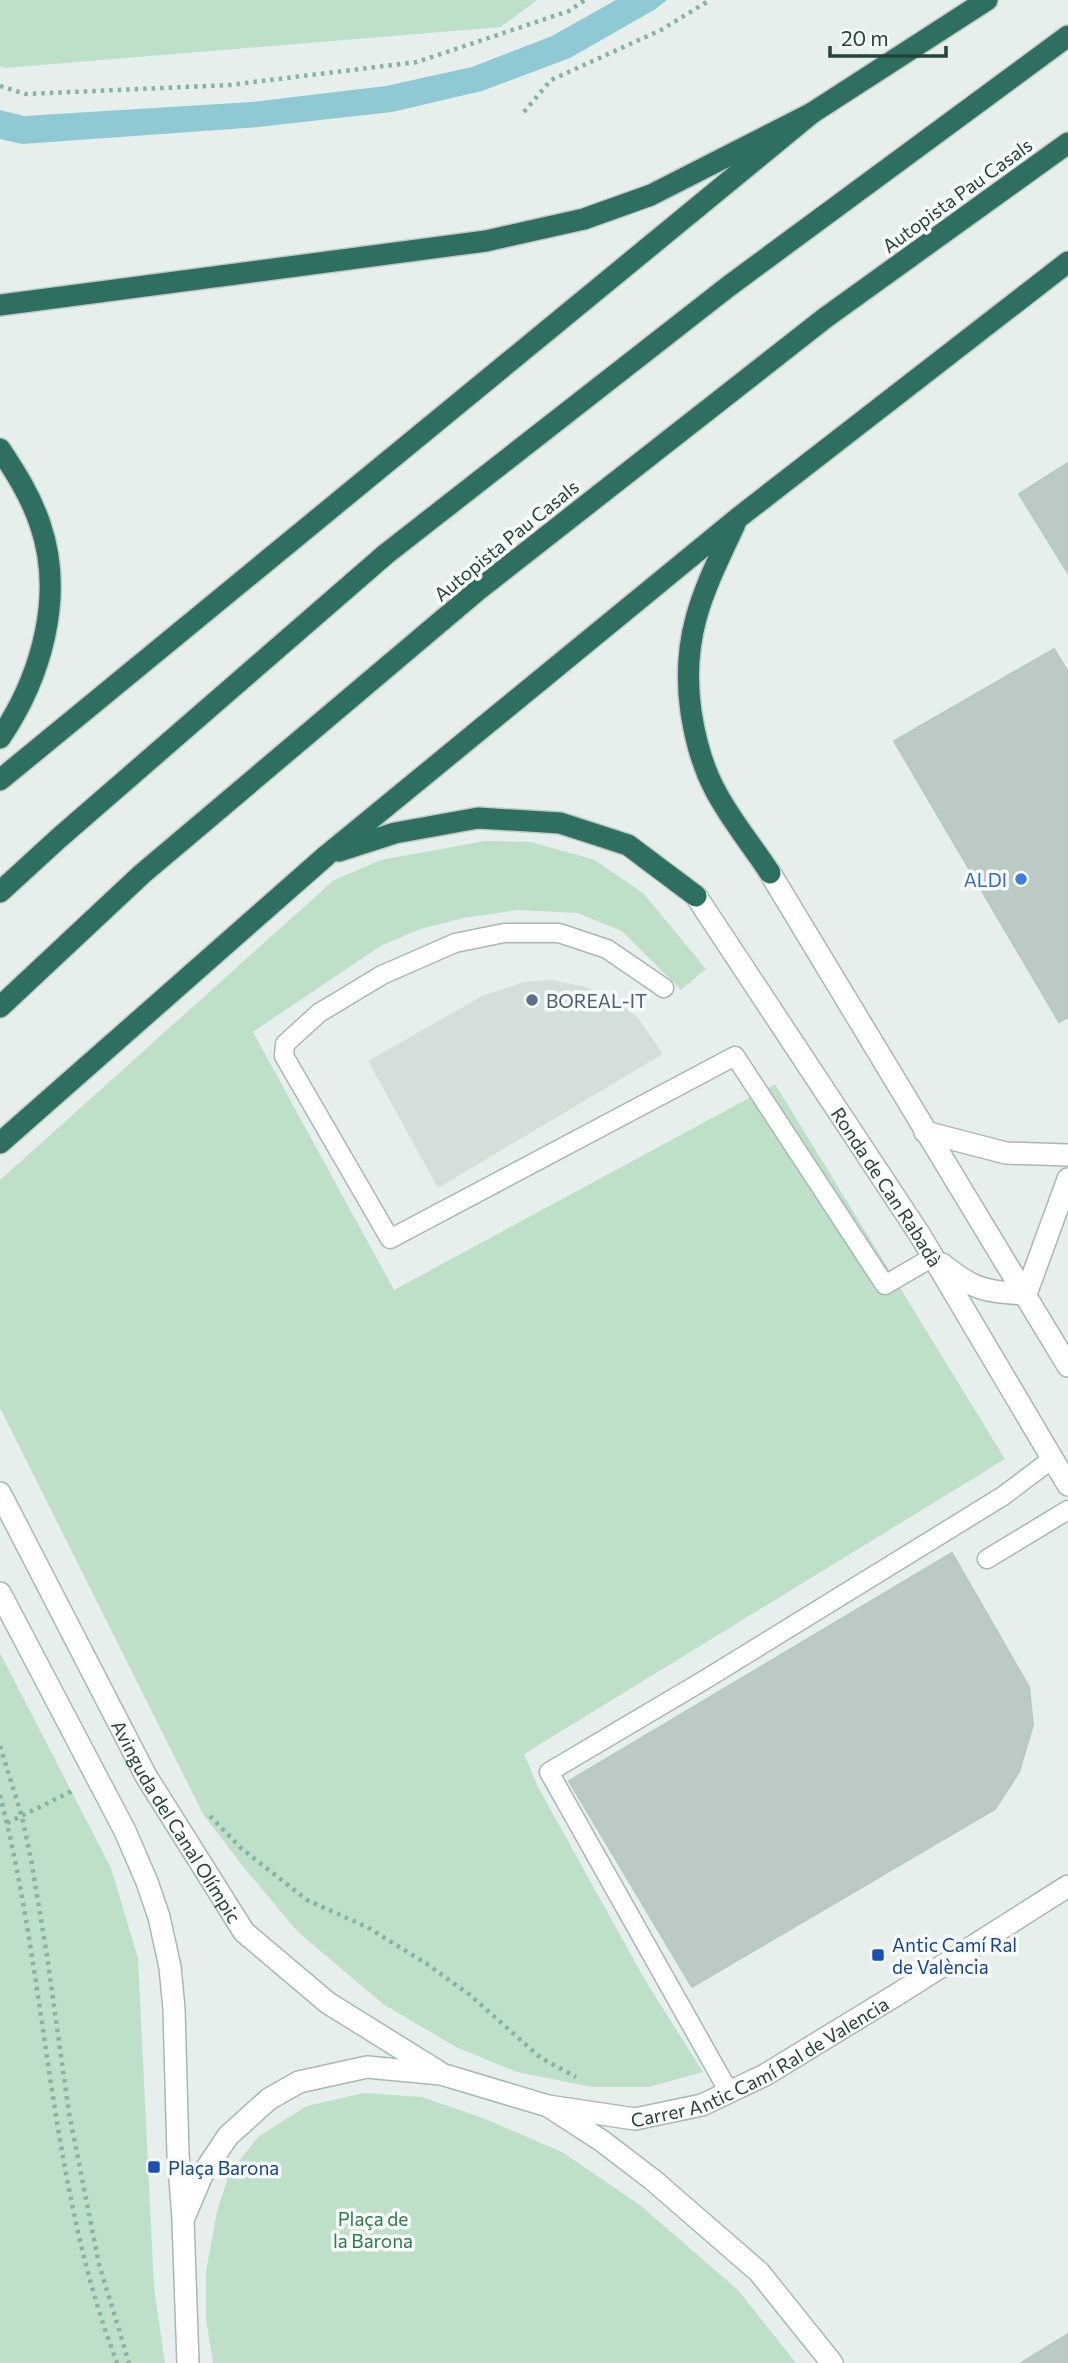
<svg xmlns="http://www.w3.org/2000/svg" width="1068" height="2363" viewBox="0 0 1068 2363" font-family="Commissioner,sans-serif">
<rect width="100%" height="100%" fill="#e6efeb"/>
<polygon fill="#d4dfda" points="552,980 585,987 611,996 638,1018 663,1054 438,1188 368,1061 484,995 524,982"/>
<g fill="#bfe0c8">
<polygon points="0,0 537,0 501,27 5,68 0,66"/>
<polygon points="485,841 531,842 595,860 644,894 706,969 681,990 622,931 577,913 518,910 463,918 421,929 382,945 253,1032 394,1290 775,1084 1005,1459 524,1754 538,1787 645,1980 703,2072 649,2087 592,2087 517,2072 456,2047 383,2004 298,1932 241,1864 203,1814 0,1408 0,1180 334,880 381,860"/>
<polygon points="0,1653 111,1868 138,1958 154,2288 165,2363 0,2363"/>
<polygon points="364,2093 422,2097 483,2118 562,2152 640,2205 738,2290 796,2363 213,2363 206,2319 206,2272 217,2211 229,2174 259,2136 307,2106"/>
</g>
<polygon fill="#8ec9d4" points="616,0 667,0 654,10 570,58 482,91 392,112 258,127 22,144 0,139 0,110 24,116 252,102 386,86 472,67 552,36"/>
<g fill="#bbcac4" stroke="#b8c9c2" stroke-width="2">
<polygon points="1068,463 1068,573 1019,494"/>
<polygon points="1054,649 1068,672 1068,1017 1059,1022 894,741"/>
<polygon points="952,1553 1029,1687 1033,1725 1019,1772 995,1809 692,1987 569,1781"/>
<polygon points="1068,2334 1068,2363 1021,2363"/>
</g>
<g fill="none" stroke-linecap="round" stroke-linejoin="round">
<defs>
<g id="lane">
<polyline points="664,988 607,949 559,933 504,933 455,943 382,975 319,1013 285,1044 284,1056 390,1239 735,1056 885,1285 933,1257"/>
<polyline points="987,1559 1068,1510"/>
<polyline points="729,2092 549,1772 706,1679 1003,1496 1052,1459"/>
</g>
<g id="street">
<polyline points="770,873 1068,1366"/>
<path id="s1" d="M696,896L920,1235L1068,1485"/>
<polyline points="925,1132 1006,1153 1068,1155"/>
<path d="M942,1264C974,1290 986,1292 1026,1294"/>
<polyline points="1026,1294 1068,1179"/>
<path id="s2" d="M548,2106L635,2119L702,2105L765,2075L901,1992L1068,1886"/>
</g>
<g id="secondary">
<path id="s3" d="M0,1493L146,1776L244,1932L328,2003L439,2072"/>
<polyline points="0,1593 125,1831 147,1882 159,1917 170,1967 174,2009 178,2154 183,2218"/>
<polyline points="188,2363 183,2220 202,2175 228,2136 269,2099 299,2082 367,2067 441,2074 548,2106 602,2141 653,2180 759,2272 832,2363"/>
</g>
<g id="highway">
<polyline points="0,305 486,241 584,219 651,195 812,113 987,0"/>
<path d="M0,449C16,473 31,497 40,524C65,596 41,678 0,738"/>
<path d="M735,524C704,590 680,635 691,712C695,738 702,765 714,788C729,818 752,845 770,873"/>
<polyline points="0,780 812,113"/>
<polyline points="339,851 395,833 478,818 560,823 628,845 696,896"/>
<polyline points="0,892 59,838 386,554 729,286 1068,36"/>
<polyline points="0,1007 142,874 478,590 825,318 1068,143"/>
<polyline points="0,1143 327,855 738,518 1068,262"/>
</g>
</defs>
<use href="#lane" stroke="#a8b8b2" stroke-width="21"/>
<use href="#street" stroke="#a8b8b2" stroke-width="24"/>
<use href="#secondary" stroke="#a4bbb3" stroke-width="24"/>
<use href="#highway" stroke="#c2cac8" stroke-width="24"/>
<g stroke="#86b3a5" stroke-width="4.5" stroke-dasharray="3.5 5" stroke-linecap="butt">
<polyline points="0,86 26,94 229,85 417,62 569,11 585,0"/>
<polyline points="524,112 551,80 661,30 710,0"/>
<polyline points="0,1746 22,1817 31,1859 47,1956 69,2113 99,2264 129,2363"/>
<path d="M0,1795C48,1981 48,2183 117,2363"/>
<polyline points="210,1816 241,1848 307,1900 367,1927 427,1964 470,1995 541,2058 576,2077"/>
<polyline points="7,1823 72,1791"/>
</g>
<use href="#lane" stroke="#fff" stroke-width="18"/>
<use href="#street" stroke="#fff" stroke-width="21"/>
<use href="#secondary" stroke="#fff" stroke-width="21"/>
<use href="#highway" stroke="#2f6f62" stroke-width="21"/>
</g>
<circle fill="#3f7fe0" stroke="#f7fbf9" stroke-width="2.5" cx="1021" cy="879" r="7"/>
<circle fill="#5c6f8a" stroke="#f7fbf9" stroke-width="2.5" cx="532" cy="1000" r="7"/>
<g fill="#1a4fb4" stroke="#f7fbf9" stroke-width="2.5">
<rect x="871" y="1948" width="14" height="14" rx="3.5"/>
<rect x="147" y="2160" width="14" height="14" rx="3.5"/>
</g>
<g text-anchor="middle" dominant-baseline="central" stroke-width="7" stroke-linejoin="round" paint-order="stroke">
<g font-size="19" fill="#24423a" stroke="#f7fbf9">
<text transform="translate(957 195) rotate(-36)">Autopista Pau Casals</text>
<text transform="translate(506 540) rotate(-39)">Autopista Pau Casals</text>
<text stroke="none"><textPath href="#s1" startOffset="348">Ronda de Can Rabadà</textPath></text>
<text stroke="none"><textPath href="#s3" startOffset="373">Avinguda del Canal Olímpic</textPath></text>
<text stroke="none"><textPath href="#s2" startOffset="226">Carrer Antic Camí Ral de Valencia</textPath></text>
</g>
<g font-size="19" fill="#366cbe" stroke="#f7fbf9" text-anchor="end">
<text x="1007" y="879">ALDI</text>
</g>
<g font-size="19" fill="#4e5e75" stroke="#f7fbf9" text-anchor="start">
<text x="546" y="1000">BOREAL-IT</text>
</g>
<g font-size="19" fill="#164399" stroke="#f7fbf9" text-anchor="start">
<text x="892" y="1944">Antic Camí Ral<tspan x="892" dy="22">de València</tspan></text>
<text x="168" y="2167">Plaça Barona</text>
</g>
<g font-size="19" fill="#2d7a4b" stroke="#f7fbf9">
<text x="373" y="2218">Plaça de<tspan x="373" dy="22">la Barona</tspan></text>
</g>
</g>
<path d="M830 46v10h116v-10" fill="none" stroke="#24423a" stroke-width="3.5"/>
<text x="841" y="46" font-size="21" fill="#24423a" stroke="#f7fbf9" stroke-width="5" paint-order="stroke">20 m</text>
</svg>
